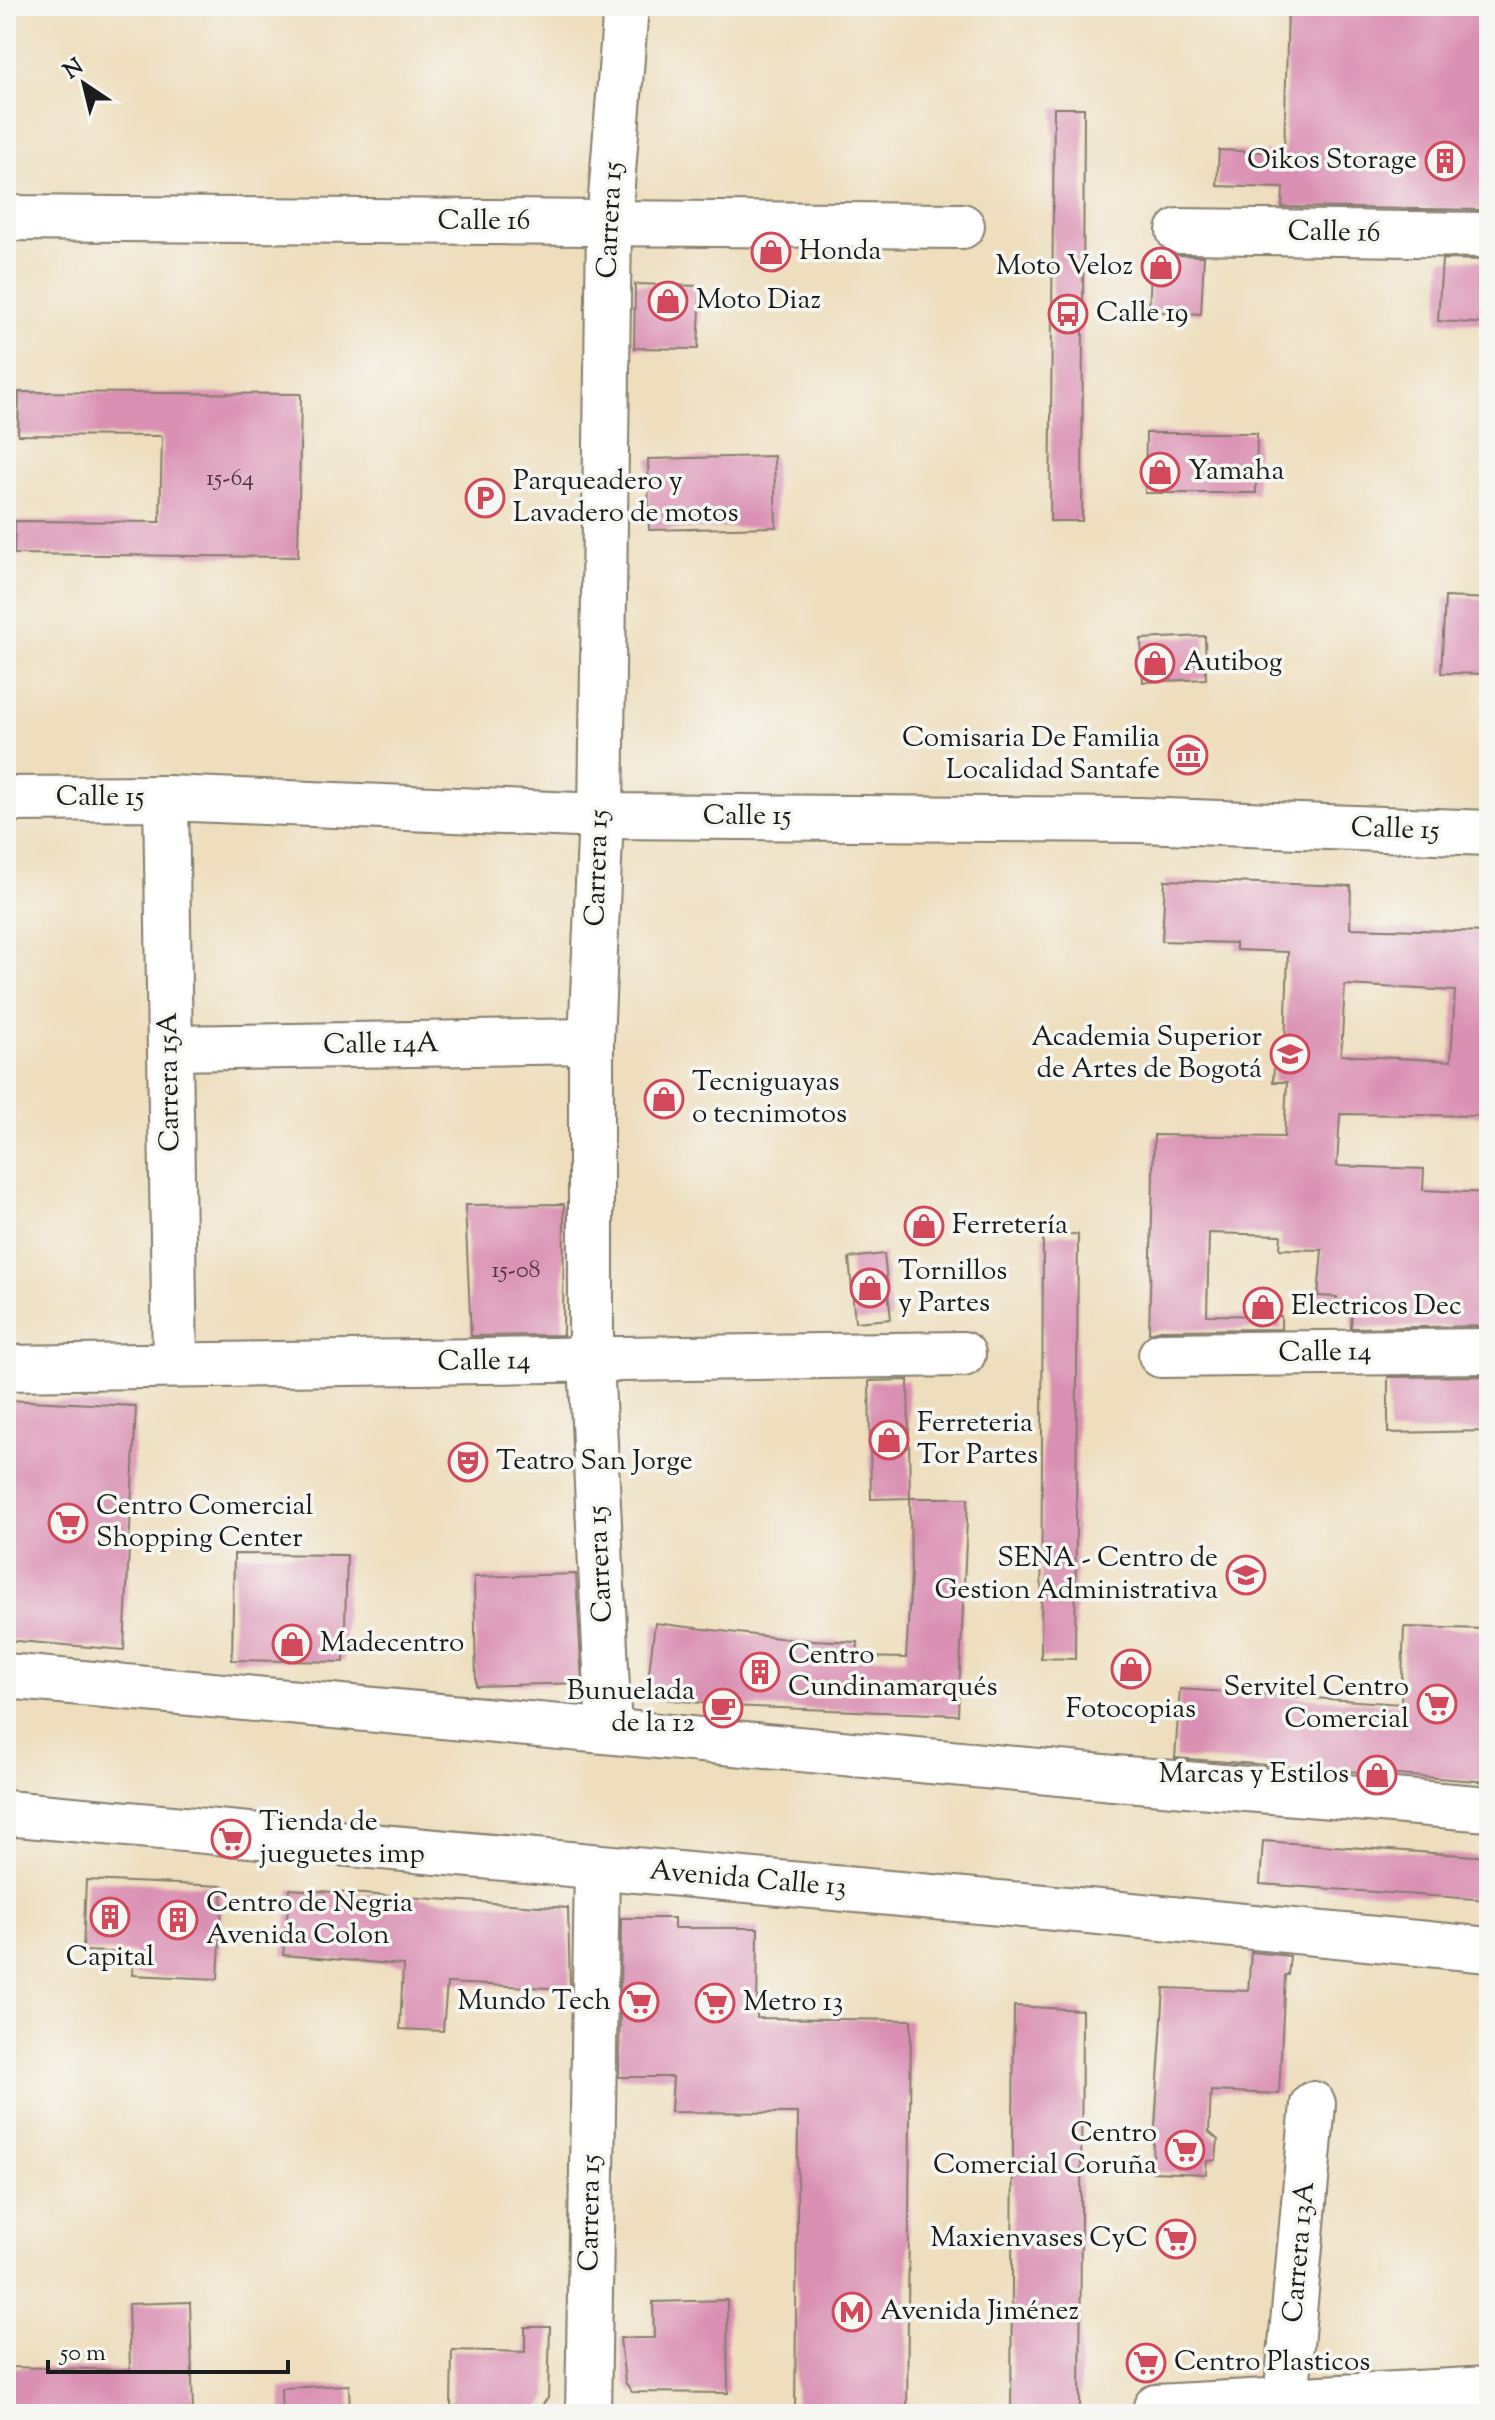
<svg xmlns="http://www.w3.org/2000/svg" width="1495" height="2420" viewBox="0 0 1495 2420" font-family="'Sorts Mill Goudy',serif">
<rect width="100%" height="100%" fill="#f6f6f2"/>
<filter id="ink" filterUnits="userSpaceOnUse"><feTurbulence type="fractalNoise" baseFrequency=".0125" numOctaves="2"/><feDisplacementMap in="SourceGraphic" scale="16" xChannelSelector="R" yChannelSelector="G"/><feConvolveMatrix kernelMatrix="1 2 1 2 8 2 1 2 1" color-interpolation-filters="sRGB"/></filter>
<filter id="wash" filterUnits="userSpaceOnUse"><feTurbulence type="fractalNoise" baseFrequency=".006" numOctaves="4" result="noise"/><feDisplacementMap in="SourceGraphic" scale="32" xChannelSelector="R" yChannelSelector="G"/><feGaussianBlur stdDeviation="1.8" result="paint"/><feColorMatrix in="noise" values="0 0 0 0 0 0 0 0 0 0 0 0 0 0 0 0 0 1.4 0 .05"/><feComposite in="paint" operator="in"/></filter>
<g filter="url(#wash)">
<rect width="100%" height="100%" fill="#eedebd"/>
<g id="blocks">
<g fill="#da90b3" fill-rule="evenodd">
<polygon points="1288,6 1489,6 1489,210 1282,207 1283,188 1217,186 1219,150 1284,153"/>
<polygon points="1054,108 1084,108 1082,521 1050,521"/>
<polygon points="1152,254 1204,256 1201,314 1149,311"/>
<polygon points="1442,259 1489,260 1489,324 1438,321"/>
<polygon points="635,284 701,286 698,349 634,348"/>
<polygon points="19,392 301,394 298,557 14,554 15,521 160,522 162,436 18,435"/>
<polygon points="1146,433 1257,433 1256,493 1145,493"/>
<polygon points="774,456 776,527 649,530 648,459"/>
<polygon points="1445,597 1489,599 1489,674 1441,673"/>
<polygon points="1205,636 1206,679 1143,682 1141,639"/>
<path d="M1165,880L1351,886L1350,928L1489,932V1116L1340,1114L1337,1166L1424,1169L1423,1190L1489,1193V1326L1351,1328L1352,1312L1336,1311L1337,1297L1318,1296L1322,1250L1280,1249L1281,1235L1209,1233L1207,1315L1281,1316V1329L1161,1330L1149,1333L1154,1135L1284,1137L1287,1082H1273L1275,1049H1285L1288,952L1236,950V943L1162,941ZM1345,985L1455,991L1451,1061L1341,1055Z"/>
<polygon points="564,1204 563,1335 471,1336 465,1205"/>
<polygon points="1078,1234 1075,1659 1041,1658 1043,1235"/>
<polygon points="884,1254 891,1319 855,1322 849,1258"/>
<polygon points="1489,1376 1489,1431 1388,1433 1388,1377"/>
<polygon points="908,1380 910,1498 871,1499 869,1381"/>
<polygon points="6,1400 136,1406 124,1650 6,1640"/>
<polygon points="910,1498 968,1498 958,1715 729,1706 646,1697 655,1623 788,1639 858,1642 857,1657 906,1658 911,1575"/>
<polygon points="234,1554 347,1555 344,1662 232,1660"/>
<polygon points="576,1574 582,1683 476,1686 474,1577"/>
<polygon points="1404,1627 1489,1629 1489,1782 1175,1758 1180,1689 1401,1704"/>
<polygon points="1263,1841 1489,1857 1489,1900 1260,1884"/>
<polygon points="86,1880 223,1886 218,1979 132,1975 134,1953 83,1951"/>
<polygon points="290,1889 568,1908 570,1989 447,1983 443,2031 400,2029 403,1965 283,1955"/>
<polygon points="621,1918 674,1918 674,1928 758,1928 757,2018 911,2020 907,2414 795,2414 798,2113 671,2112 673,2077 619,2077"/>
<polygon points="1251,1952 1290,1956 1288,1975 1285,1975 1279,2094 1211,2091 1209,2132 1218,2140 1216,2160 1207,2161 1206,2174 1152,2172 1164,1988 1248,1991"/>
<polygon points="1014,2006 1082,2010 1080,2414 1011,2414"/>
<polygon points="727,2300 728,2393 632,2392 625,2382 620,2338 654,2338 653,2302"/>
<polygon points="190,2302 193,2414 6,2414 6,2367 130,2370 128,2304"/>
<polygon points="525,2327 550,2327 548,2398 539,2409 451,2407 452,2350 525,2352"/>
<polygon points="349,2385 350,2412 282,2414 281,2388"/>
</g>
</g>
</g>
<g filter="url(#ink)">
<use href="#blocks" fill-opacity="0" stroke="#857d6c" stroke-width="2"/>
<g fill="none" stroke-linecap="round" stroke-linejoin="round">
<defs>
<g id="minor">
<polyline points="6,218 962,226"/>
<polyline points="1179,231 1489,235"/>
<polyline points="166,798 175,1365"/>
<polyline points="6,799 166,798 601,816 1139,820 1489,833"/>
<polyline points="170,1048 591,1041"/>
<polyline points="1161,1355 1489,1351"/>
<polyline points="6,1368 963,1354"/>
<polyline points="609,1730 591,1361 591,1041 601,816 609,223 626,6"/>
<polyline points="1114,1778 1489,1809"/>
<polyline points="1110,1913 1489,1950"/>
<polyline points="1286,2400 1313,2104"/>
<polyline points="1156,2407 1489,2389"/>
<polyline points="588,2414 597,1868"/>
</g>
<g id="major">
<polyline points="6,1676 1114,1778"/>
<polyline points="6,1813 1110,1913"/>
</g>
</defs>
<use href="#minor" stroke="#857d6c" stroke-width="48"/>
<use href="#major" stroke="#857d6c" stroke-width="48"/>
<use href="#minor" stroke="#fff" stroke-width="44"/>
<use href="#major" stroke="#fff" stroke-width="44"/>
</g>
</g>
<defs>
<symbol id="building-ring" viewBox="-11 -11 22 22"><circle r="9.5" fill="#f6f6f2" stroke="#d1495b" stroke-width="1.5"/><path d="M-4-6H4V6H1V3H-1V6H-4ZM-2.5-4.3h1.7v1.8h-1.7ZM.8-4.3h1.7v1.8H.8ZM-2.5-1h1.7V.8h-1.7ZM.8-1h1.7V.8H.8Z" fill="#d1495b"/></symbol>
<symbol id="shop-ring" viewBox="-11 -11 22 22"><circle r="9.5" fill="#f6f6f2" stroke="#d1495b" stroke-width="1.5"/><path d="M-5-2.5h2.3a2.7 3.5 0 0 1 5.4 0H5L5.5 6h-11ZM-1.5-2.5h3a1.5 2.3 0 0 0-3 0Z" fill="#d1495b"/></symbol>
<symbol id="bus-ring" viewBox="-11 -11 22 22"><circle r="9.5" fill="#f6f6f2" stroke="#d1495b" stroke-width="1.5"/><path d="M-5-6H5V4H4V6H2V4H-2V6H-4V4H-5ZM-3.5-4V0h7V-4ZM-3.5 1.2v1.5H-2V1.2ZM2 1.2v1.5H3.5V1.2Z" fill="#d1495b"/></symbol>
<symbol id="parking-ring" viewBox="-11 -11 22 22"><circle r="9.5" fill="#f6f6f2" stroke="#d1495b" stroke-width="1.5"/><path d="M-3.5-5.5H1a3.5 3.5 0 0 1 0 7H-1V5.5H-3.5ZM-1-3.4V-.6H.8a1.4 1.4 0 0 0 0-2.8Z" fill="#d1495b"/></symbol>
<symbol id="museum-ring" viewBox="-11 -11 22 22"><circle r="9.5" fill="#f6f6f2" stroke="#d1495b" stroke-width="1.5"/><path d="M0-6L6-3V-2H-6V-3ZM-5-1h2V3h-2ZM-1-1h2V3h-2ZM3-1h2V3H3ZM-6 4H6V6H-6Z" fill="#d1495b"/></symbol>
<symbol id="university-ring" viewBox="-11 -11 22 22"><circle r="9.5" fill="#f6f6f2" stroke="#d1495b" stroke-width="1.5"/><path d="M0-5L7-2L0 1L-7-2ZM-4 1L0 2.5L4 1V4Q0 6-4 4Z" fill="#d1495b"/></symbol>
<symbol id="theatre-ring" viewBox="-11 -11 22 22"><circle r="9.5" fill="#f6f6f2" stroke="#d1495b" stroke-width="1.5"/><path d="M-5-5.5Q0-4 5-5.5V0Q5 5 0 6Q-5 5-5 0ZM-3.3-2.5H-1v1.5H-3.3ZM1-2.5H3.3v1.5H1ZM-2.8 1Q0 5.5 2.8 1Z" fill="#d1495b"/></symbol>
<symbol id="supermarket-ring" viewBox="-11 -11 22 22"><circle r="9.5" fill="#f6f6f2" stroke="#d1495b" stroke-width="1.5"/><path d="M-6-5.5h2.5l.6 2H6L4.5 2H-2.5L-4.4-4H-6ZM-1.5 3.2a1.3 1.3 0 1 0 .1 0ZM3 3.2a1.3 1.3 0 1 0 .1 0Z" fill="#d1495b"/></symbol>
<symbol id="cafe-ring" viewBox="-11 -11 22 22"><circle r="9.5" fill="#f6f6f2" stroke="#d1495b" stroke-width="1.5"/><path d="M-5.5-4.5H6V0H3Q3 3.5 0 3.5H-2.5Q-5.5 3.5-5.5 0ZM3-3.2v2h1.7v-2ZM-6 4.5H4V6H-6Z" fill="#d1495b"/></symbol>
<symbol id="metro-ring" viewBox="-11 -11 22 22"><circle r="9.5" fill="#f6f6f2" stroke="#d1495b" stroke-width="1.5"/><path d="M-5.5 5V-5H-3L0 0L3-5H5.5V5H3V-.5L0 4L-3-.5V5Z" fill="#d1495b"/></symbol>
</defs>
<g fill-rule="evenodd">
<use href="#building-ring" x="1423" y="139" width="44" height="44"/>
<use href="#shop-ring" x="749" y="230" width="44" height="44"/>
<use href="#shop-ring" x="1139" y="245" width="44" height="44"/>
<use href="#shop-ring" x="646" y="279" width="44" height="44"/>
<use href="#bus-ring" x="1046" y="292" width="44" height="44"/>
<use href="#shop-ring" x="1138" y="450" width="44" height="44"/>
<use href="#parking-ring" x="463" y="476" width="44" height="44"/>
<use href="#shop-ring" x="1133" y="641" width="44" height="44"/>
<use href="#museum-ring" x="1166" y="733" width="44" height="44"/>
<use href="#university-ring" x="1268" y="1032" width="44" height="44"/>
<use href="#shop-ring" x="642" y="1077" width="44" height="44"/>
<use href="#shop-ring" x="902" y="1204" width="44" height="44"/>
<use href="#shop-ring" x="848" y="1266" width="44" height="44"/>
<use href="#shop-ring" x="1241" y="1285" width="44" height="44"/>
<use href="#shop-ring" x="867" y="1418" width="44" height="44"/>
<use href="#theatre-ring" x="446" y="1440" width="44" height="44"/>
<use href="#supermarket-ring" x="46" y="1501" width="44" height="44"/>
<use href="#university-ring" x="1224" y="1553" width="44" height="44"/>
<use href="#shop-ring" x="270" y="1622" width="44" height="44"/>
<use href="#shop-ring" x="1109" y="1647" width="44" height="44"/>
<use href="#building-ring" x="738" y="1650" width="44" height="44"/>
<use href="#supermarket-ring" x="1415" y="1682" width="44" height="44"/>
<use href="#cafe-ring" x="701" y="1686" width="44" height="44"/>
<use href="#shop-ring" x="1355" y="1753" width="44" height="44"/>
<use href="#supermarket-ring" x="209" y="1817" width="44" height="44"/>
<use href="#building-ring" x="88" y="1895" width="44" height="44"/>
<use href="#building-ring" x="156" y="1898" width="44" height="44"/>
<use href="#supermarket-ring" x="617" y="1980" width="44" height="44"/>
<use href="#supermarket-ring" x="693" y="1981" width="44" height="44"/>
<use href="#supermarket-ring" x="1163" y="2128" width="44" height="44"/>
<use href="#supermarket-ring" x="1154" y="2217" width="44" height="44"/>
<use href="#metro-ring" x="830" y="2290" width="44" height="44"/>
<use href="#supermarket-ring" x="1124" y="2341" width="44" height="44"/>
</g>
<g text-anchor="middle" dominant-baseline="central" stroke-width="7" stroke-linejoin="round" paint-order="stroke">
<g font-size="24" fill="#4c3942">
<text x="230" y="479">15-64</text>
<text x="516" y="1271">15-08</text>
</g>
<g font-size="28" fill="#1c1c1c" stroke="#f6f6f2" text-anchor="start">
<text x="1417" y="161" text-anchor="end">Oikos Storage</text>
<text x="799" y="252">Honda</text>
<text x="1133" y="267" text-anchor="end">Moto Veloz</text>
<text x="696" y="301">Moto Diaz</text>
<text x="1096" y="314">Calle 19</text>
<text x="1188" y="472">Yamaha</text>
<text x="513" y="482">Parqueadero y<tspan x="513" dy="32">Lavadero de motos</tspan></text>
<text x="1183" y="663">Autibog</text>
<text x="1160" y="739" text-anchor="end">Comisaria De Familia<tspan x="1160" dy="32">Localidad Santafe</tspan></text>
<text x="1262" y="1038" text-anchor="end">Academia Superior<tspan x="1262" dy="32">de Artes de Bogotá</tspan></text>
<text x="692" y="1083">Tecniguayas<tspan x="692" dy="32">o tecnimotos</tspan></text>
<text x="952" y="1226">Ferretería</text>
<text x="898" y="1272">Tornillos<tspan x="898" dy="32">y Partes</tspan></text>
<text x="1291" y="1307">Electricos Dec</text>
<text x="917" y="1424">Ferreteria<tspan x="917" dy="32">Tor Partes</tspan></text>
<text x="496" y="1462">Teatro San Jorge</text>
<text x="96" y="1507">Centro Comercial<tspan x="96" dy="32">Shopping Center</tspan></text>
<text x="1218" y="1559" text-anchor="end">SENA - Centro de<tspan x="1218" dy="32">Gestion Administrativa</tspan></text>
<text x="320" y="1644">Madecentro</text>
<text x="788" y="1656">Centro<tspan x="788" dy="32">Cundinamarqués</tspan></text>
<text x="1409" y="1688" text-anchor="end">Servitel Centro<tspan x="1409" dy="32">Comercial</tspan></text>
<text x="695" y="1692" text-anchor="end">Bunuelada<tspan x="695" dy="32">de la 12</tspan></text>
<text x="1131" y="1710" text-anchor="middle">Fotocopias</text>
<text x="1349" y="1775" text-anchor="end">Marcas y Estilos</text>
<text x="259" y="1823">Tienda de<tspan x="259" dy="32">jueguetes imp</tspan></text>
<text x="206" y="1904">Centro de Negria<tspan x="206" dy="32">Avenida Colon</tspan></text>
<text x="110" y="1958" text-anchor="middle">Capital</text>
<text x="611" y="2002" text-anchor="end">Mundo Tech</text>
<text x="743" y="2003">Metro 13</text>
<text x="1157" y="2134" text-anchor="end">Centro<tspan x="1157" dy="32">Comercial Coruña</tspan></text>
<text x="1148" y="2239" text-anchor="end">Maxienvases CyC</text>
<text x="880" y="2312">Avenida Jiménez</text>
<text x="1174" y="2363">Centro Plasticos</text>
</g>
<g font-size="28" fill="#1c1c1c" stroke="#f6f6f2">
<text transform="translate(611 220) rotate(-87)">Carrera 15</text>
<text x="484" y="222">Calle 16</text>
<text transform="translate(1334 233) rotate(1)">Calle 16</text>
<text x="100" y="798">Calle 15</text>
<text x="747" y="817">Calle 15</text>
<text transform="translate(1395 830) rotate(2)">Calle 15</text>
<text transform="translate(598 868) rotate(-88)">Carrera 15</text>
<text transform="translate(381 1045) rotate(-1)">Calle 14A</text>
<text transform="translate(170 1082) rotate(-91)">Carrera 15A</text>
<text transform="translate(1325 1353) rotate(-1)">Calle 14</text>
<text transform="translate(484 1362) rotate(-1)">Calle 14</text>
<text transform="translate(601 1564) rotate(-93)">Carrera 15</text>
<text transform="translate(748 1880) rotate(5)">Avenida Calle 13</text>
<text transform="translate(591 2213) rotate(-89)">Carrera 15</text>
<text transform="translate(1300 2252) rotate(-85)">Carrera 13A</text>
</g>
</g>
<rect width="1495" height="2420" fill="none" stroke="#f6f6f2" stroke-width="32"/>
<g transform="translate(84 84) rotate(325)" stroke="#f6f6f2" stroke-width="6" paint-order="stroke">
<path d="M0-6L14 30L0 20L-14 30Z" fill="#1c1c1c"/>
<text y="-12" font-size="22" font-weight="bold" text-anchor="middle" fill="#1c1c1c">N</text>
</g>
<path d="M48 2360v12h240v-12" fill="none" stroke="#1c1c1c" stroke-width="4"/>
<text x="60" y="2360" font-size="24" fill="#1c1c1c" stroke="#f6f6f2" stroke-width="6" paint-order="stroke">50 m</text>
</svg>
